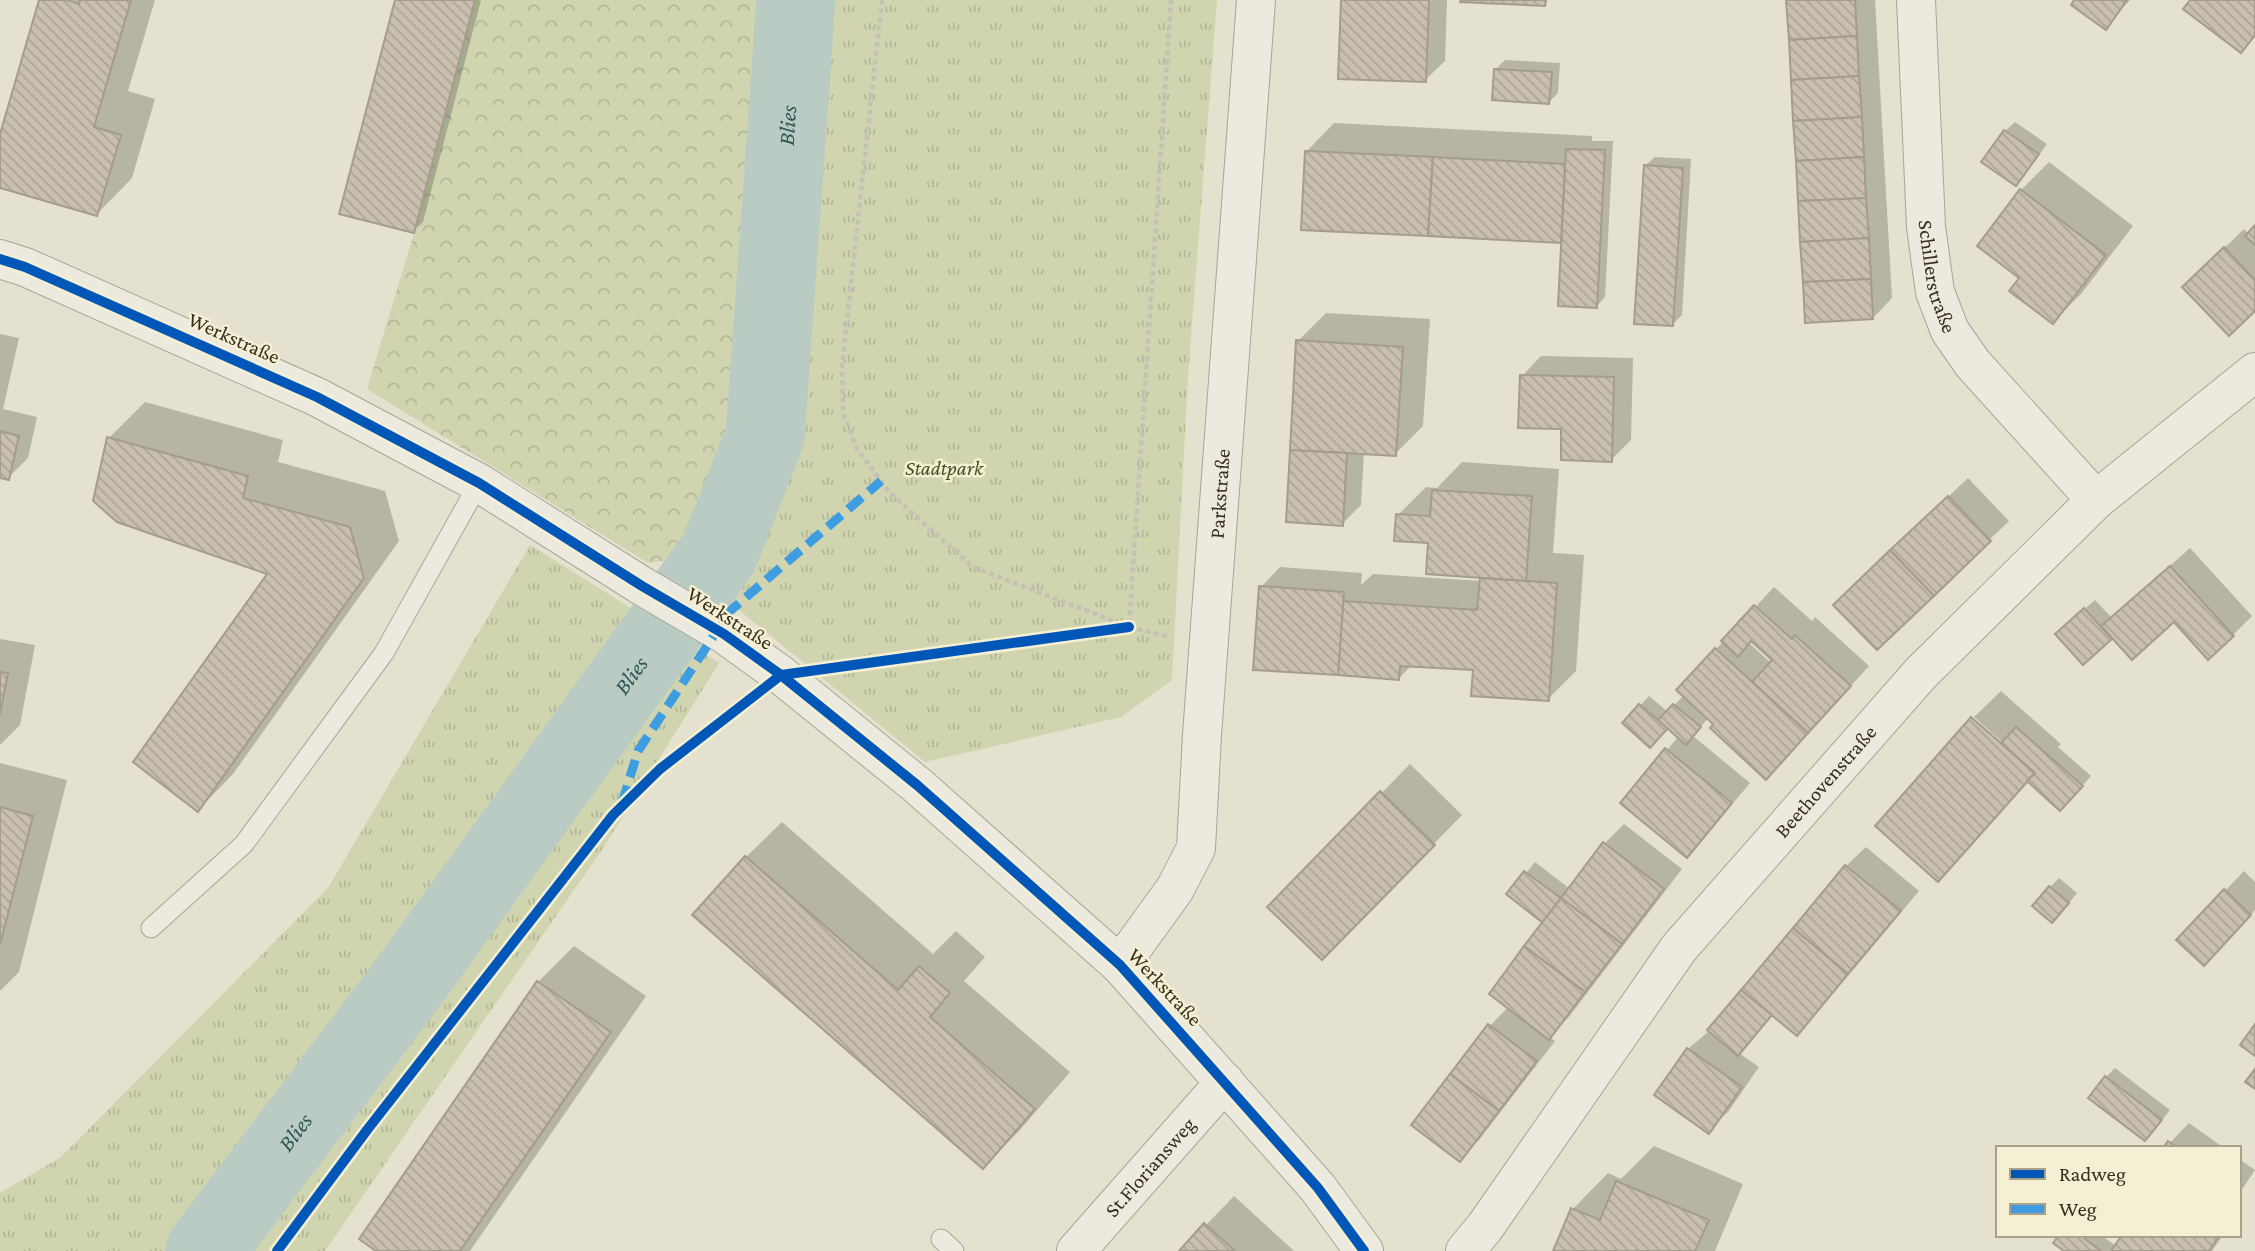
<svg xmlns="http://www.w3.org/2000/svg" width="2255" height="1251" viewBox="0 0 2255 1251" font-family="'Crimson Pro',serif">
<defs>
<pattern id="grass-tufts" width="24" height="20" patternUnits="userSpaceOnUse" patternTransform="scale(1.75)"><rect width="24" height="20" fill="#d0d5b0"/><path d="M3 7l-1-3M5 7V3M7 7l1-3M15 17l-1-3M17 17v-4M19 17l1-3" fill="none" stroke="#b3b797"/></pattern>
<pattern id="forest-crowns" width="20" height="18" patternUnits="userSpaceOnUse" patternTransform="scale(1.75)"><rect width="20" height="18" fill="#d0d5b0"/><path d="M2 6a3 3 0 1 1 6 0M12 15a3 3 0 1 1 6 0" fill="none" stroke="#b3b797"/></pattern>
<pattern id="building-back-hatch" width="6" height="6" patternUnits="userSpaceOnUse" patternTransform="scale(1.75)"><rect width="6" height="6" fill="#c8bfaf"/><path d="M-1 5l2 2M0 0l6 6M5-1l2 2" fill="none" stroke="#ada496"/></pattern>
</defs>
<rect width="100%" height="100%" fill="#e4e1ce"/>
<g fill="url(#grass-tufts)">
<polygon points="737,0 1217,0 1188,376 1172,680 1121,717 925,762 734,606 661,553"/>
<polygon points="530,545 719,663 605,845 325,1251 0,1251 0,1193 61,1157 328,888"/>
</g>
<polygon fill="url(#forest-crowns)" points="475,0 796,0 765,436 719,553 648,563 367,389 414,233"/>
<g fill="#0003" fill-rule="evenodd">
<polygon points="41,0 155,0 128,91 155,99 132,178 97,214 0,186 0,140"/>
<polygon points="397,0 481,0 423,222 413,231"/>
<polygon points="1343,0 1447,0 1445,61 1425,80"/>
<polygon points="1788,0 1875,0 1892,298 1873,318"/>
<polygon points="2077,0 2130,0 2105,27"/>
<polygon points="1505,60 1560,63 1558,93 1549,102 1496,69"/>
<polygon points="2015,122 2047,144 2025,175 2015,184 2005,131"/>
<polygon points="1334,123 1592,136 1592,141 1613,141 1605,297 1596,307 1563,241 1303,228 1306,152"/>
<polygon points="1655,157 1691,159 1682,315 1673,324 1645,166"/>
<polygon points="2049,162 2133,226 2081,294 2053,322 2021,278 2021,190"/>
<polygon points="2255,227 2255,309 2204,268 2244,229 2249,234"/>
<polygon points="1326,313 1430,319 1423,426 1395,454 1364,452 1361,505 1342,524 1298,341"/>
<polygon points="0,334 19,338 3,409 37,417 28,458 8,478 0,476"/>
<polygon points="1541,356 1633,358 1631,440 1611,460 1563,427 1522,376"/>
<polygon points="145,402 283,440 278,462 385,491 399,541 233,774 198,810 270,573 109,438"/>
<polygon points="1462,462 1559,469 1553,553 1584,555 1576,671 1548,699 1475,669 1412,665 1399,678 1261,587 1280,567 1362,573 1361,585 1373,574 1481,581 1482,576 1430,542 1398,515 1426,487 1437,488"/>
<polygon points="1968,478 2009,521 1877,648 1855,586"/>
<polygon points="2190,548 2252,616 2233,635 2175,620 2112,636 2083,663 2066,625 2095,600 2112,618"/>
<path d="M1774,587L1812,621L1815,617L1869,666L1785,758L1716,724L1709,717L1693,736L1750,783L1706,836L1687,855L1622,802L1679,736L1668,726L1624,723L1649,696L1668,712L1684,695L1678,690ZM1752,640L1774,660L1771,663L1749,643Z"/>
<polygon points="0,639 35,645 20,725 0,745"/>
<polygon points="2001,691 2061,744 2058,747 2091,776 2070,800 2029,780 1965,852 1937,880 2002,747 2002,742 1974,717"/>
<polygon points="0,763 67,780 19,972 0,991"/>
<polygon points="1410,764 1462,815 1350,930 1270,907"/>
<polygon points="782,822 933,954 956,931 985,957 964,981 1070,1072 1019,1131 983,1167 746,857"/>
<polygon points="1624,824 1682,869 1568,1018 1549,1037 1555,1041 1479,1140 1460,1159 1490,1026 1508,1007 1545,922 1509,894 1535,862 1570,889 1604,844"/>
<polygon points="1866,847 1919,891 1816,1014 1797,1034 1772,1014 1739,1053 1759,1067 1728,1112 1708,1131 1688,1049 1709,1031 1846,866"/>
<polygon points="2244,871 2255,882 2255,910 2223,944 2225,891"/>
<polygon points="2059,878 2077,893 2062,912 2050,887"/>
<polygon points="574,946 646,996 470,1251 379,1251 538,982"/>
<polygon points="2115,1068 2170,1110 2154,1130 2106,1077"/>
<polygon points="2189,1123 2224,1148 2165,1148"/>
<polygon points="1654,1146 1743,1184 1715,1251 1555,1251 1573,1209 1608,1173 1621,1179"/>
<polygon points="2239,1159 2255,1170 2239,1194"/>
<polygon points="1234,1196 1294,1251 1181,1251"/>
<polygon points="2061,1235 2101,1235 2116,1246 2124,1235 2223,1235 2212,1251 2067,1251"/>
</g>
<g fill="none" stroke-linecap="round" stroke-linejoin="round">
<path stroke="#b9cbc2" stroke-width="79" id="s1" d="M205,1251L413,976L719,553L765,436L796,0"/>
</g>
<g fill="url(#building-back-hatch)" stroke="#a49c8d" stroke-width="2">
<polygon points="39,0 67,0 79,4 80,0 131,0 94,127 121,135 97,216 0,188 0,134"/>
<polygon points="395,0 475,0 414,233 339,214"/>
<polygon points="1341,0 1429,0 1426,82 1338,79"/>
<polygon points="1461,0 1546,0 1545,6 1460,2"/>
<polygon points="1786,0 1855,0 1857,36 1789,40"/>
<polygon points="2074,0 2127,0 2106,30 2071,5"/>
<polygon points="2190,0 2255,0 2255,35 2241,53 2183,9"/>
<polygon points="1857,36 1859,76 1791,80 1789,40"/>
<polygon points="1494,69 1552,72 1549,104 1492,100"/>
<polygon points="1859,76 1862,117 1793,121 1791,80"/>
<polygon points="1862,117 1864,157 1796,161 1793,121"/>
<polygon points="2004,130 2039,154 2016,186 1981,162"/>
<polygon points="1566,149 1605,150 1597,308 1558,306"/>
<polygon points="1305,151 1433,157 1428,236 1301,230"/>
<polygon points="1433,157 1565,164 1561,243 1428,236"/>
<polygon points="1864,157 1866,198 1798,201 1796,161"/>
<polygon points="1644,165 1683,168 1673,326 1634,324"/>
<polygon points="2020,189 2106,255 2053,324 2009,291 2019,278 1977,246"/>
<polygon points="1866,198 1869,238 1800,242 1798,201"/>
<polygon points="2255,225 2255,245 2245,236"/>
<polygon points="1869,238 1871,279 1803,282 1800,242"/>
<polygon points="2224,247 2255,280 2255,311 2229,336 2182,287"/>
<polygon points="1871,279 1873,319 1805,323 1803,282"/>
<polygon points="1296,340 1403,347 1396,456 1290,450"/>
<polygon points="1520,375 1614,377 1612,462 1561,460 1561,429 1518,428"/>
<polygon points="0,431 19,436 9,480 0,478"/>
<polygon points="107,437 248,476 243,498 350,527 364,578 198,812 133,762 267,574 117,522 93,501"/>
<polygon points="1290,450 1347,453 1343,526 1286,522"/>
<polygon points="1432,490 1532,496 1526,581 1426,574 1428,543 1394,541 1396,514 1430,516"/>
<polygon points="1948,496 1991,541 1934,596 1890,550"/>
<polygon points="1890,550 1934,596 1877,650 1833,605"/>
<polygon points="2170,566 2234,636 2208,660 2174,622 2132,660 2101,626"/>
<polygon points="1480,578 1557,583 1549,701 1471,696 1473,670 1400,666 1399,680 1338,675 1343,601 1477,610"/>
<polygon points="1259,586 1344,592 1338,675 1253,670"/>
<polygon points="1754,605 1792,639 1795,635 1851,686 1808,733 1752,682 1772,660 1751,641 1738,657 1721,641"/>
<polygon points="2084,608 2112,639 2083,665 2055,634"/>
<polygon points="1715,648 1808,733 1766,780 1710,728 1713,724 1676,690"/>
<polygon points="0,672 8,673 0,714"/>
<polygon points="1639,704 1668,728 1650,748 1622,723"/>
<polygon points="1673,704 1701,727 1686,745 1658,720"/>
<polygon points="1971,717 2035,773 1938,882 1875,826"/>
<polygon points="2016,727 2083,786 2060,811 2027,781 2035,773 2001,743"/>
<polygon points="1665,748 1732,803 1687,858 1620,803"/>
<polygon points="1380,791 1435,845 1322,960 1267,907"/>
<polygon points="0,807 33,816 0,945"/>
<polygon points="1603,842 1664,889 1622,944 1561,898"/>
<polygon points="745,856 898,990 919,966 950,993 930,1017 1035,1109 983,1169 692,915"/>
<polygon points="1845,865 1901,911 1848,974 1793,928"/>
<polygon points="1524,871 1561,898 1543,923 1506,894"/>
<polygon points="2049,886 2069,903 2052,923 2032,906"/>
<polygon points="2224,889 2251,915 2204,966 2176,940"/>
<polygon points="1561,898 1622,944 1585,992 1524,946"/>
<polygon points="1793,928 1848,974 1797,1036 1741,990"/>
<polygon points="1524,946 1585,992 1549,1040 1489,994"/>
<polygon points="537,981 611,1032 460,1251 376,1251 359,1239"/>
<polygon points="1741,990 1772,1015 1738,1056 1707,1030"/>
<polygon points="1488,1024 1537,1061 1499,1111 1450,1074"/>
<polygon points="2255,1024 2255,1056 2240,1045"/>
<polygon points="1687,1048 1742,1087 1709,1134 1654,1095"/>
<polygon points="2255,1069 2255,1089 2245,1082"/>
<polygon points="1450,1074 1499,1111 1460,1162 1411,1125"/>
<polygon points="2105,1076 2162,1120 2145,1141 2088,1098"/>
<polygon points="2168,1141 2178,1148 2163,1148"/>
<polygon points="1616,1181 1709,1220 1695,1251 1553,1251 1571,1208 1600,1220"/>
<polygon points="1204,1223 1235,1251 1179,1251"/>
<polygon points="2059,1235 2080,1235 2101,1251 2064,1251 2053,1243"/>
<polygon points="2122,1235 2220,1235 2209,1251 2111,1251"/>
</g>
<g fill="none" stroke-linecap="round" stroke-linejoin="round">
<defs>
<g id="lane">
<polyline points="151,928 244,844 384,653 479,483"/>
<polyline points="941,1239 954,1251"/>
</g>
<g id="street">
<path id="s2" d="M1916,0L1926,227L1935,292L1950,331L1973,364L2096,500"/>
<polyline points="0,259 25,267 317,397 479,483 642,586 724,634 781,675 917,785 1120,965 1318,1188 1364,1251"/>
<path id="s3" d="M1120,965L1175,889L1196,848L1202,735L1256,0"/>
<path id="s4" d="M1076,1251L1225,1082"/>
<path id="s5" d="M1465,1251L1485,1227L1679,948L1921,673L2096,500L2255,372"/>
</g>
</defs>
<use href="#lane" stroke="#a9a596" stroke-width="21"/>
<use href="#street" stroke="#a9a596" stroke-width="40"/>
<g stroke="#c5c1b5" stroke-width="4.5" stroke-dasharray="5 3.5" stroke-linecap="butt">
<polyline points="882,0 842,366 843,413 857,449 890,493 973,567 1129,627"/>
<polyline points="1167,636 1129,627 1171,0"/>
</g>
<use href="#lane" stroke="#eceadf" stroke-width="19"/>
<use href="#street" stroke="#eceadf" stroke-width="38"/>
<polyline stroke="#3e9de0" stroke-width="9" stroke-dasharray="18 9" stroke-linecap="butt" points="622,803 638,751 730,611 881,481"/>
<defs>
<g id="cycleway">
<polyline points="0,259 25,267 317,397 479,483 642,586 724,634 781,675 917,785 1120,965 1318,1188 1364,1251"/>
<polyline points="277,1251 367,1130 613,815 660,769 781,675 1129,627"/>
</g>
</defs>
<use href="#cycleway" stroke="#f5f0d3" stroke-width="15"/>
<use href="#cycleway" stroke="#0057b8" stroke-width="10"/>
</g>
<g text-anchor="middle" dominant-baseline="central" stroke-width="5" stroke-linejoin="round" paint-order="stroke">
<g font-size="21" fill="#382e1e" stroke="#f5f0d3">
<text stroke="none"><textPath href="#s2" startOffset="278">Schillerstraße</textPath></text>
<text transform="translate(234 338) rotate(24)">Werkstraße</text>
<text stroke="none"><textPath href="#s3" startOffset="495">Parkstraße</textPath></text>
<text transform="translate(730 618) rotate(33)">Werkstraße</text>
<text stroke="none"><textPath href="#s5" startOffset="593">Beethovenstraße</textPath></text>
<text transform="translate(1165 987) rotate(47)">Werkstraße</text>
<text stroke="none"><textPath href="#s4" startOffset="112">St.Floriansweg</textPath></text>
</g>
<g font-size="21" font-style="italic" fill="#425425" stroke="#f5f0d3">
<text x="944" y="468">Stadtpark</text>
</g>
<g font-size="23" font-style="italic" fill="#2e5558" stroke="#f5f0d3">
<text stroke="none"><textPath href="#s1" startOffset="1304">Blies</textPath></text>
<text stroke="none"><textPath href="#s1" startOffset="716">Blies</textPath></text>
<text stroke="none"><textPath href="#s1" startOffset="149">Blies</textPath></text>
</g>
</g>
<rect x="1996" y="1146" width="245" height="91" fill="#f5f0d3" stroke="#a9a28b" stroke-width="2"/>
<rect x="2010" y="1169" width="35" height="10" fill="#0057b8" stroke="#a9a28b" stroke-width="2"/>
<text x="2059" y="1181" font-size="21" fill="#382e1e">Radweg</text>
<rect x="2010" y="1204" width="35" height="10" fill="#3e9de0" stroke="#a9a28b" stroke-width="2"/>
<text x="2059" y="1216" font-size="21" fill="#382e1e">Weg</text>
</svg>
